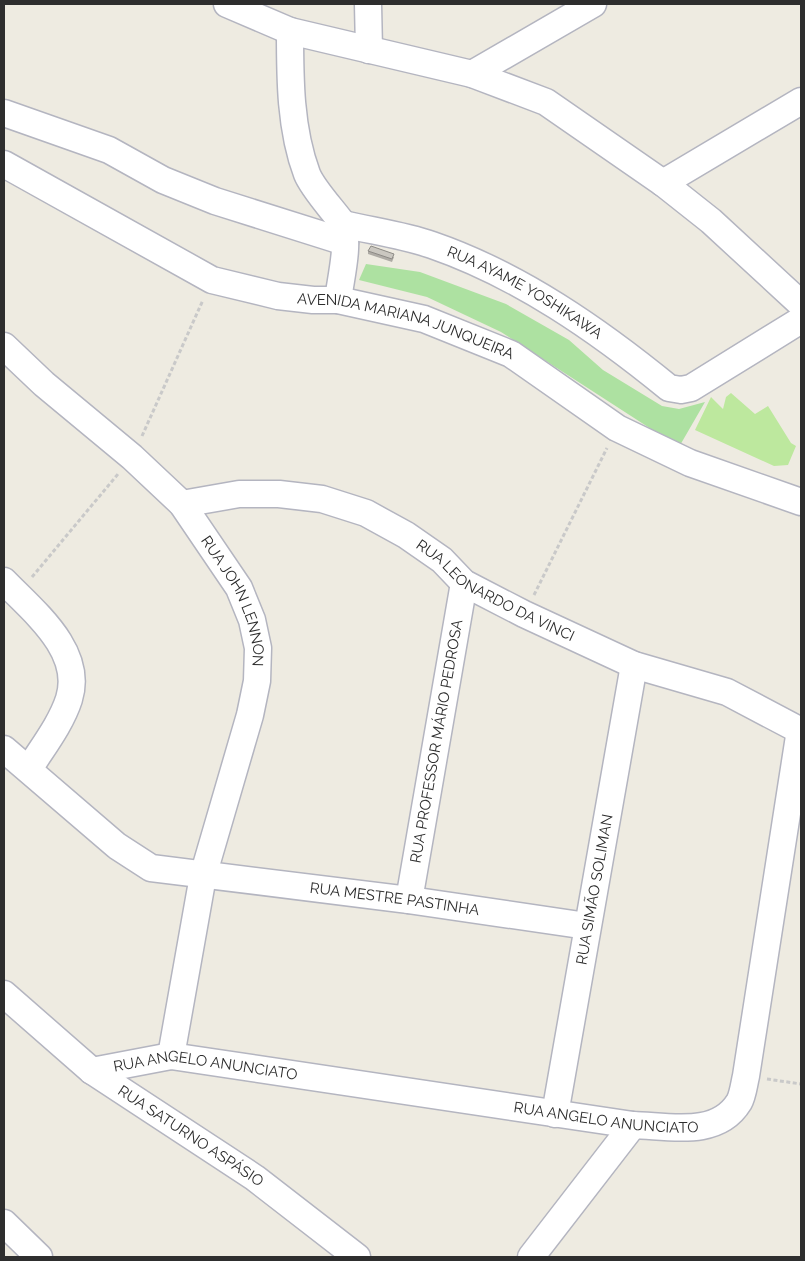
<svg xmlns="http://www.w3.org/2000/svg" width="805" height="1261" viewBox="0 0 805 1261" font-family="Raleway,sans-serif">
<rect width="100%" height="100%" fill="#eeebe1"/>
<polygon fill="#ade1a1" points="366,264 420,272 506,304 569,340 603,370 662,406 679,409 705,402 679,447 501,332 427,297 359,280"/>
<polygon fill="#bde89e" points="731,393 755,414 768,406 791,443 796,446 788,465 774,466 695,430 711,397 723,409 726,397"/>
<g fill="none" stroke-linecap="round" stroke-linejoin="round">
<defs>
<g id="minor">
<polyline points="227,4 290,31 472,74 546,102 663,183 711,221 801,304"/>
<polyline points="368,4 369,50"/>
<path d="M290,31C290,78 290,129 307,174C313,189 333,210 343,224C349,247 341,276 338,300"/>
<polyline points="472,74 593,4"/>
<polyline points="4,113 109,150 163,180 215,201 345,242"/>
<path id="s1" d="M4,164L212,280L278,296L313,300H338L424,319L511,354L617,428L690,463L801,502"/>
<polyline points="663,183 801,101"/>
<path id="s2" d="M343,224C372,231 403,235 432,245C519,275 598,330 669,388L681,390L691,388L801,320"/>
<path id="s3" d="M4,346L44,384L132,457L182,504L239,588L252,620L258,648L257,681L250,715L203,876L171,1056"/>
<path id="s4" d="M182,504L239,494H279L322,499L366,513L406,535L442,560L464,583L524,614L634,665L727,692L801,731"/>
<path d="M4,581C34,612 84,651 69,699C61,724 42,748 29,769"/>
<path id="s5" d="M4,749L117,846L151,868L409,900L587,926"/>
<path id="s6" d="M409,900L464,583"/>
<path id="s7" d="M4,994L92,1071L255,1178L357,1257"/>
<path id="s8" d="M92,1071L171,1056L633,1125C669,1126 717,1138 739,1102C743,1095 744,1084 746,1076L800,730"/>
<path id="s9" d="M555,1114L634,665"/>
<polyline points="4,1223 39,1257"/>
<polyline points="531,1257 633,1125"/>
</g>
</defs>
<use href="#minor" stroke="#b4b5c0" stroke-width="29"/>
<g stroke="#c9c9c9" stroke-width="3" stroke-dasharray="4 2.5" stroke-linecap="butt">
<polyline points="142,436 203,300"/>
<polyline points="32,577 118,474"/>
<polyline points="534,595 607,448"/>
<polyline points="767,1079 801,1084"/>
</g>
<use href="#minor" stroke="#fff" stroke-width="26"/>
</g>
<polygon fill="#aeaba5" points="368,251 394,257 392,262 368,254"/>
<polygon fill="#cac7c0" stroke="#8d8b86" points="371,246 394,254 392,259 368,251"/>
<g text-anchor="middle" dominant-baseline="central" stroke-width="5" stroke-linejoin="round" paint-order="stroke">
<g font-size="15" fill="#2e2e2e" stroke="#fff">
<text stroke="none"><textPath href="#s2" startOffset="196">RUA AYAME YOSHIKAWA</textPath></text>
<text stroke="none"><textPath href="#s1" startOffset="438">AVENIDA MARIANA JUNQUEIRA</textPath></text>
<text stroke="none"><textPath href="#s4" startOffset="339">RUA LEONARDO DA VINCI</textPath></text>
<text stroke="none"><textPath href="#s3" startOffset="350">RUA JOHN LENNON</textPath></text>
<text stroke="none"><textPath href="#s6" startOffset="161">RUA PROFESSOR MÁRIO PEDROSA</textPath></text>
<text stroke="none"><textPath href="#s9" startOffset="228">RUA SIMÃO SOLIMAN</textPath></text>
<text stroke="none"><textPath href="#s5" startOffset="435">RUA MESTRE PASTINHA</textPath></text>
<text stroke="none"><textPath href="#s8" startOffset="115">RUA ANGELO ANUNCIATO</textPath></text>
<text stroke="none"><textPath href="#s8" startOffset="520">RUA ANGELO ANUNCIATO</textPath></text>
<text stroke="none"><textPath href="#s7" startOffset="235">RUA SATURNO ASPÁSIO</textPath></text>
</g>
</g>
<rect width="805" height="1261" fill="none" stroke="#2e2e2e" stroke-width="10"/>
</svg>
